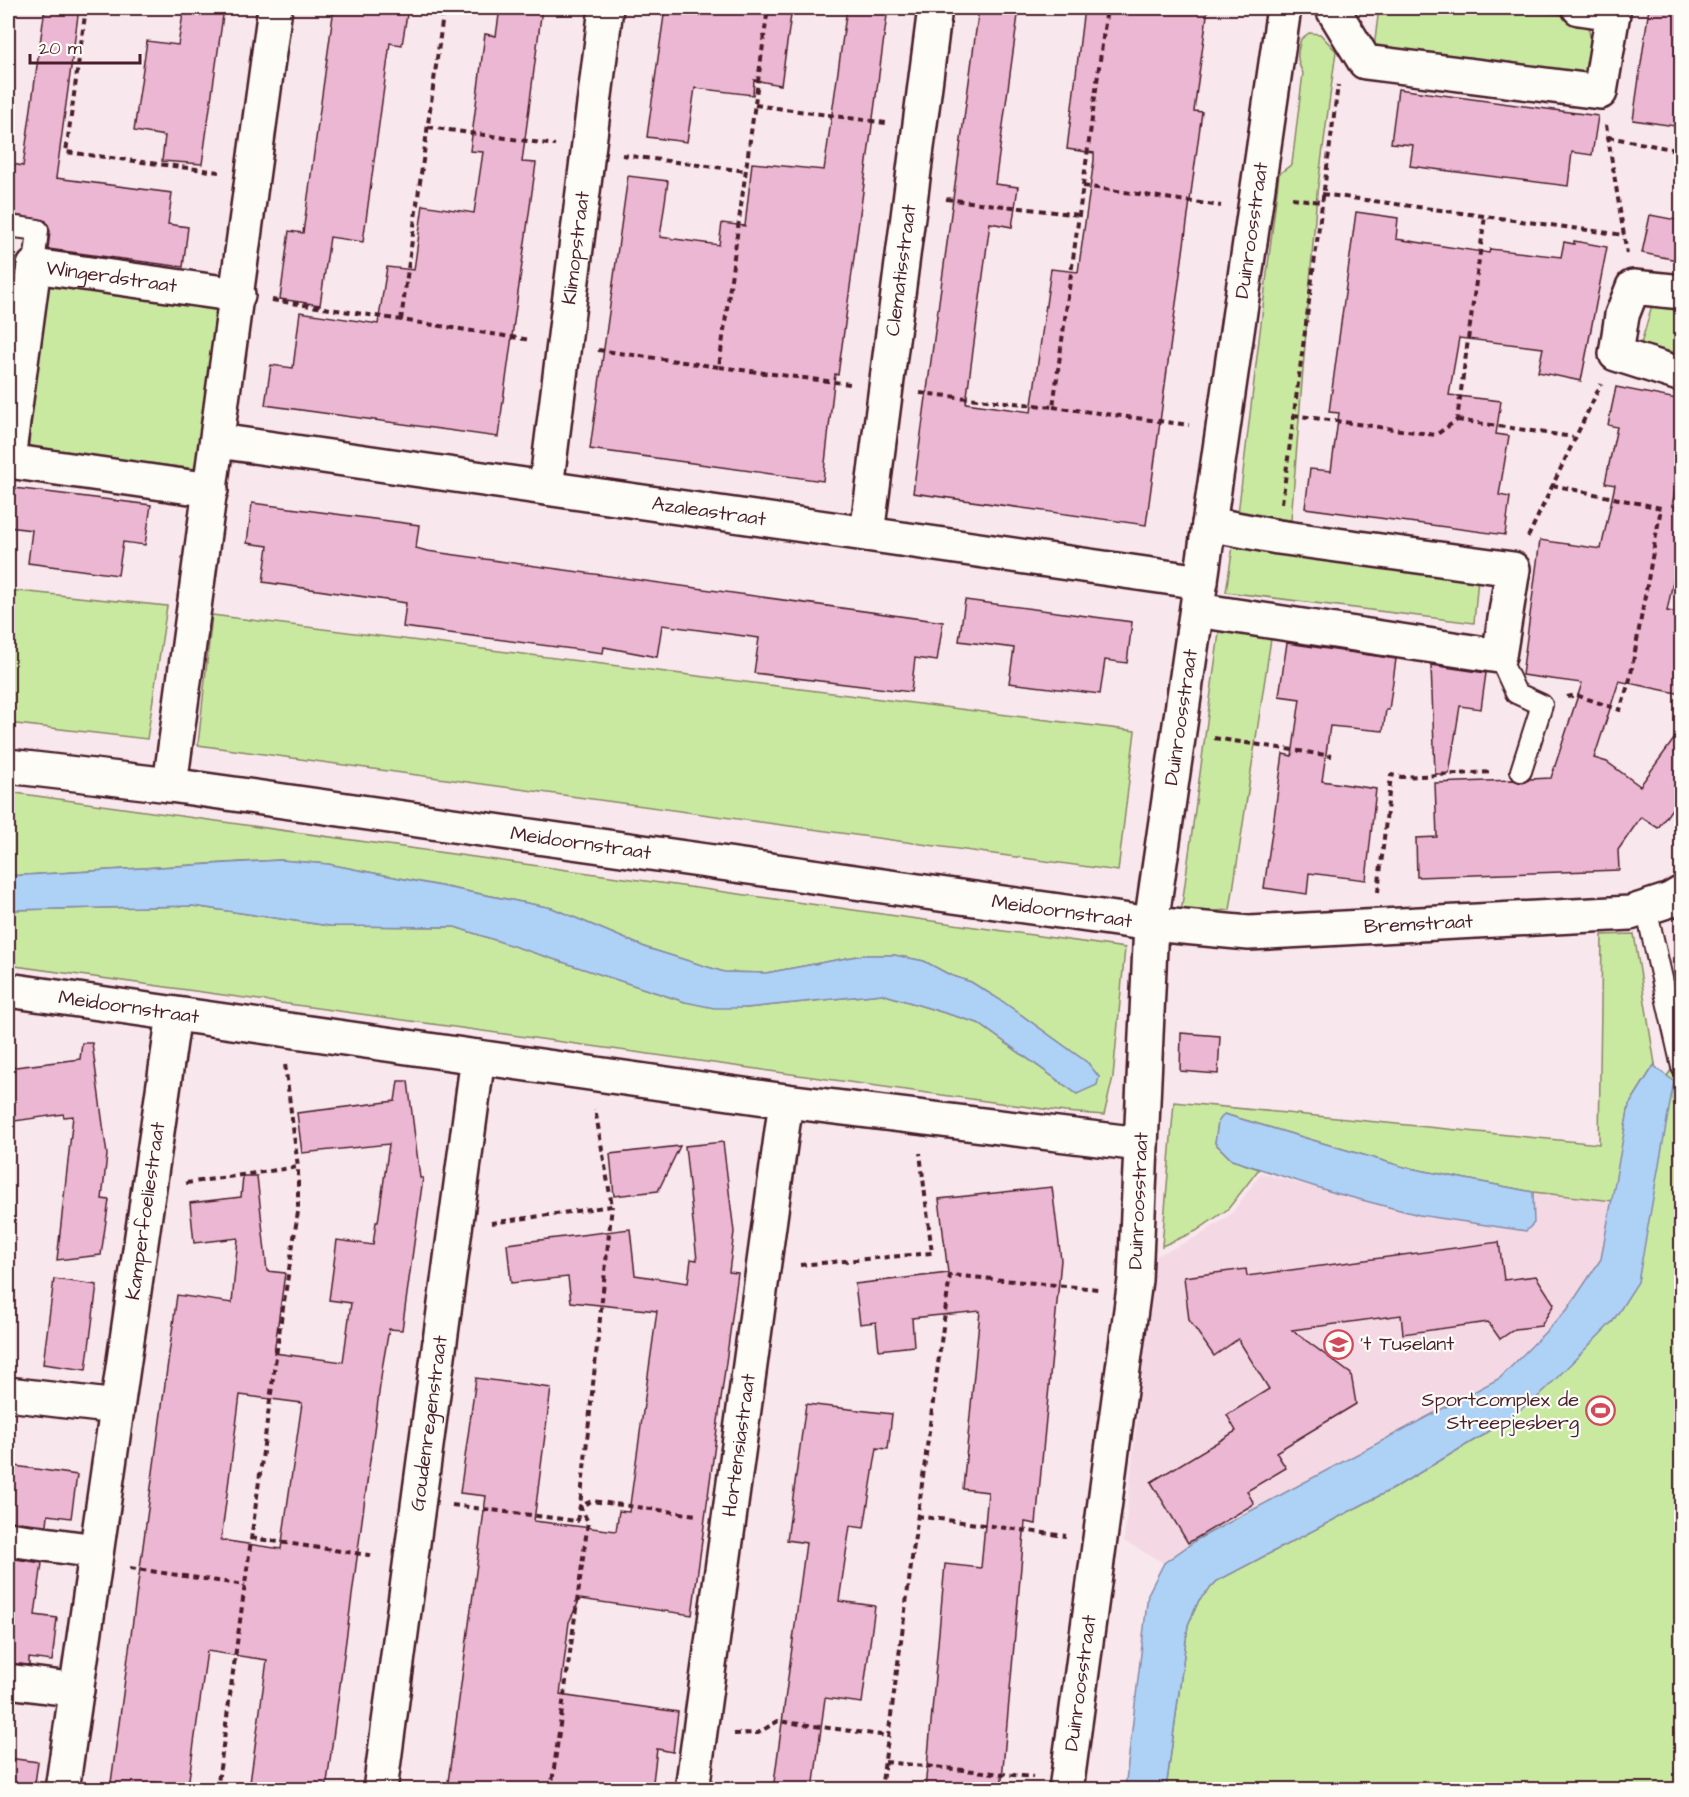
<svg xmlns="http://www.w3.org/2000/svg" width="1689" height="1797" viewBox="0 0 1689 1797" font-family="'Architects Daughter',sans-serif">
<rect width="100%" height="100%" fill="#f8e7ec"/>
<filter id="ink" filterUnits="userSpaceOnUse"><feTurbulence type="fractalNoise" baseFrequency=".0167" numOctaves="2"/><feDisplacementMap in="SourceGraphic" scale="12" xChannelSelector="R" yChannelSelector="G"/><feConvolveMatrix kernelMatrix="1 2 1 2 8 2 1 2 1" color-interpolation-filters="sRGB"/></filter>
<g filter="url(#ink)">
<polygon fill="#f4d9e4" points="1261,1173 1419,1215 1534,1222 1533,1192 1613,1201 1601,1259 1567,1310 1500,1378 1198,1539 1164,1563 1124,1541 1154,1257 1199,1236 1231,1214"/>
<g fill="#c9e9a1" stroke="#8a8466" stroke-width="1.5">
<path d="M1379,8H1514L1585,18C1594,37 1589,55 1585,75L1374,48Z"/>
<path d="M1309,33L1320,34L1336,51L1317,193L1291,520L1238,514L1279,174L1292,164L1303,73C1296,60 1297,53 1301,39Z"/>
<polygon points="64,279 219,299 198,469 28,450 45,295 49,287"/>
<polygon points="1652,305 1681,309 1681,354 1641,344"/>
<polygon points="1233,546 1478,577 1474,623 1226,592"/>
<polygon points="8,590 167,606 147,739 8,723"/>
<polygon points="212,615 1135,731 1118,871 198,745"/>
<polygon points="1220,626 1272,632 1230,910 1181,913"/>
<polygon points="8,792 1125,948 1113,1077 1104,1115 1065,1112 8,965 8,910 193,906 330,926 455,927 685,1002 746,1008 882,994 978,1023 1077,1094 1099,1077 1088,1063 1002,1001 971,982 950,975 924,961 894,955 863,955 766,973 724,972 647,948 552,908 328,864 280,860 241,862 8,876"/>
<polygon points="1634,934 1655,1064 1629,1105 1613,1201 1533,1192 1404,1167 1225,1114 1218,1122 1215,1143 1232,1160 1259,1169 1228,1209 1196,1231 1162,1246 1174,1102 1599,1144 1602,935"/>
<polygon points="1681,1056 1681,1789 1166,1790 1188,1625 1199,1600 1217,1581 1394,1488 1498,1426 1613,1321 1673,1082 1667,1076"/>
</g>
<g fill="#aed1f6" stroke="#868aa5" stroke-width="1.5">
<polygon points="280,860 328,864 552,908 647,948 724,972 766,973 863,955 894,955 924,961 950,975 971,982 1002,1001 1088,1063 1099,1077 1097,1085 1077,1094 978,1023 882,994 746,1008 714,1008 685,1002 455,927 330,926 193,906 8,910 8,876"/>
<polygon points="1655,1064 1656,1068 1674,1081 1638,1282 1613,1321 1540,1395 1498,1426 1394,1488 1217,1581 1199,1600 1188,1625 1166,1789 1125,1789 1148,1594 1164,1563 1198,1539 1500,1378 1567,1310 1601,1259 1629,1105"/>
<polygon points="1224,1114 1404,1167 1533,1192 1534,1223 1526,1231 1419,1215 1335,1193 1232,1160 1215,1143 1218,1122"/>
</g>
<g fill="#ecb7d2" stroke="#4a1f2b" stroke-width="1.5" fill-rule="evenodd">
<polygon points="45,8 79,8 56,178 172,193 168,224 188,227 183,267 48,249 50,231 46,221 8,214 8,163 23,166"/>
<polygon points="184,8 224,8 202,164 162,161 165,136 134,131 147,41 178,45"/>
<polygon points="334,8 408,8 402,45 390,43 363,242 330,237 320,305 280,299 289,231 303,233"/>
<polygon points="500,8 542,8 522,162 536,163 498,437 265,405 271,365 293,368 300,312 378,324 387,267 414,270 423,205 474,213 483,152 470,151 485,34 496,36"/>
<polygon points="665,8 792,8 781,85 754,80 753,95 695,88 687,142 647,137"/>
<polygon points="847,8 888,8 838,375 835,374 823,481 590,449 628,176 668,181 660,237 719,245 722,223 745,226 752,163 824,170"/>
<polygon points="979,8 1019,8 995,184 1018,187 1012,227 990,223 966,403 1031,412 1051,269 1078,272 1094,160 1094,153 1067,149 1084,8 1208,8 1194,111 1202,112 1146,525 913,493"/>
<polygon points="1649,8 1682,8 1682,127 1633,120"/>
<polygon points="1398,89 1598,116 1592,155 1572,152 1568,186 1410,166 1413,145 1391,143"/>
<polygon points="1356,212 1398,218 1396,239 1489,253 1490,249 1561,257 1564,242 1574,244 1574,241 1607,247 1581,381 1538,372 1543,348 1459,338 1449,395 1501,401 1496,434 1509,436 1499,495 1510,497 1505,535 1305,508 1310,469 1331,471 1339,413 1329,412"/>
<polygon points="1650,215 1682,221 1682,261 1642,253"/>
<polygon points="1616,387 1682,400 1682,456 1672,506 1682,508 1682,538 1667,611 1682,613 1682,694 1619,681 1594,758 1607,762 1640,786 1682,728 1682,795 1658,828 1641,817 1618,850 1619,870 1417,877 1416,838 1437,837 1435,783 1513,780 1523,783 1530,779 1551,778 1582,683 1522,675 1540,540 1601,549 1615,485 1605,483 1617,427 1608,425"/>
<polygon points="14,488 151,505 145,545 123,542 118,575 28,563 32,530 8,527"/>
<polygon points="252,503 419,525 416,548 427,551 943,622 937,661 915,658 911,692 754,673 759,638 662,625 657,657 604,647 603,653 403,627 406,603 263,582 268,546 247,543"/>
<polygon points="965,600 1132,622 1127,663 1105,660 1100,694 1009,683 1014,648 959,641"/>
<polygon points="1287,643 1396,659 1389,710 1386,710 1383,731 1330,726 1322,781 1376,789 1366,880 1309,873 1307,894 1264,888 1283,754 1292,756 1300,699 1279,696"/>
<polygon points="1431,665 1486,673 1481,709 1460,706 1449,774 1435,774"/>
<polygon points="1181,1033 1220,1036 1218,1074 1180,1071"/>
<polygon points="82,1043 92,1043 107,1155 102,1199 109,1200 101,1255 57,1260 73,1116 64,1117 63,1114 8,1122 8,1068 80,1059"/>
<path d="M398,1081H408L420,1178H423L402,1330L389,1329L383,1363L326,1790H249L267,1660L207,1651L188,1786L152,1782L151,1790H110L177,1295L232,1303L238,1238L194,1243L190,1203L241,1197L243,1176H257L267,1271L285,1273L274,1353L343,1362L351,1303L329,1300L337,1240L373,1245L376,1222H378L389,1144L302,1153L297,1113L395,1101ZM240,1395L302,1403L281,1549L221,1540Z"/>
<polygon points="723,1142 734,1232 729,1272 738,1273 692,1615 580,1599 569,1622 560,1695 678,1712 673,1752 657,1749 652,1790 590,1790 547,1784 547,1790 447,1790 486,1496 460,1493 476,1378 551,1388 534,1521 616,1531 619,1511 629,1512 657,1311 571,1302 568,1277 511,1283 507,1244 630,1229 635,1275 688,1283 691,1259 697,1260 685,1146"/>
<polygon points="680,1146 658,1191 614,1196 610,1154"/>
<polygon points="1052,1187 1061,1260 1036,1524 1025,1522 1001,1790 925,1790 945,1564 981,1568 988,1492 963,1489 980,1311 912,1318 914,1346 879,1350 876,1322 860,1324 855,1284 948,1273 939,1199"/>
<polygon points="1499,1242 1504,1280 1536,1276 1554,1304 1541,1326 1515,1329 1500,1339 1488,1322 1403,1334 1401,1315 1292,1330 1351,1374 1356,1404 1276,1452 1286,1468 1247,1491 1254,1504 1188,1543 1151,1482 1236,1431 1227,1415 1269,1389 1238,1339 1214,1356 1189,1320 1184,1277 1246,1269 1247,1276"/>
<polygon points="54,1279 97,1285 86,1370 43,1364"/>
<polygon points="806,1404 892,1414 888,1449 877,1448 864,1528 850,1526 839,1601 875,1606 862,1703 825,1698 813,1790 773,1790 806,1543 787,1540"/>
<polygon points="8,1465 77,1475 71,1518 48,1515 47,1525 8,1521"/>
<polygon points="8,1558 42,1563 35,1615 57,1618 52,1661 29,1658 29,1665 8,1663"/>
<polygon points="8,1758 38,1762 34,1790 8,1790"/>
</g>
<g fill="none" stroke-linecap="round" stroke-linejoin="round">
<defs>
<g id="lane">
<polyline points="8,226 38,230 34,266"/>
<polyline points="1499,656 1516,693 1542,705 1521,771"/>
<polyline points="1646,908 1682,1067"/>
</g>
<g id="street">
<polyline points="1334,11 1365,62 1600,92 1613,13 1579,8"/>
<polyline points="1682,292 1633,287 1622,315 1616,354 1682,375"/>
<path id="s1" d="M218,441L1201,582"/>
<path id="s2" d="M8,459L34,266L238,295"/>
<polyline points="8,461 211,490"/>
<path id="s3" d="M546,488L606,8"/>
<path id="s4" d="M867,534L935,8"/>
<polyline points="1197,610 1499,656 1513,569 1278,537 1209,524"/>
<path id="s5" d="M8,766L170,785L1151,924L1249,933L1630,913L1670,900L1682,893"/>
<polyline points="170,785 275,8"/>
<path id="s6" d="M8,990L786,1101L1140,1144"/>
<polyline points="8,1394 117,1407"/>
<polyline points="8,1539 96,1551"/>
<polyline points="8,1681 77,1690"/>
<path id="s7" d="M62,1790L174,1014"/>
<path id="s8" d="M380,1790L478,1057"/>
<path id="s9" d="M692,1790L786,1101"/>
<path id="s10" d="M1066,1790L1135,1280L1151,924L1284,8"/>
</g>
</defs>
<use href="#lane" stroke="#4a1f2b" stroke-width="24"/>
<use href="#street" stroke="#4a1f2b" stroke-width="38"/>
<g stroke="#4a1f2b" stroke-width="4" stroke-dasharray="6 4.5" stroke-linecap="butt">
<polyline points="86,8 66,152 219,172"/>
<polyline points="755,105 886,123"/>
<polyline points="1606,125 1627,254"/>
<polyline points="428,127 555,145"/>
<polyline points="1608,137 1682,151"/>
<polyline points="622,155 746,171"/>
<polyline points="1083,186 1221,206"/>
<polyline points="1322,194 1624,235"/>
<polyline points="1292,198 1321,202"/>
<polyline points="946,199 1079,215"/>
<polyline points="272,300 531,340"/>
<polyline points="401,320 444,8"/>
<polyline points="598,350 719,367 768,8"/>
<polyline points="719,367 850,384"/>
<polyline points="920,393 1053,407 1107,8"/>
<polyline points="1053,407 1189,425"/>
<polyline points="1293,415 1436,435 1457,420 1485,216"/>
<polyline points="1457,420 1573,437"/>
<polyline points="1552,485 1661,508 1630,679 1620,710 1576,695 1567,697"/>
<polyline points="1282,503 1338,85"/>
<polyline points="1528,537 1601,384"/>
<polyline points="1214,738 1332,756"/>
<polyline points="1378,892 1391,775 1402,777 1492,772"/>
<polyline points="186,1183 298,1167 285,1064"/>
<polyline points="491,1223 612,1206 595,1109"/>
<polyline points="800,1265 932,1253 920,1153"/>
<polyline points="452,1505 577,1521 580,1506 592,1501 696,1515"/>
<polyline points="917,1516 1066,1536"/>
<polyline points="251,1538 375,1556"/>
<polyline points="130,1568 245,1585"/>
<polyline points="734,1734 758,1733 778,1721 888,1736"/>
<polyline points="885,1762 1033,1777"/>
<polyline points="217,1790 280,1327 298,1212 298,1167"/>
<polyline points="551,1790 588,1522 580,1506 612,1206"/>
<polyline points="881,1790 950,1275 1098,1289"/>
</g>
<use href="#lane" stroke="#fdfcf7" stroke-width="20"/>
<use href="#street" stroke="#fdfcf7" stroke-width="33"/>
</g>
</g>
<defs>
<symbol id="school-ring" viewBox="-11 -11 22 22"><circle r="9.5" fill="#fdfcf7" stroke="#d1495b" stroke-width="1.5"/><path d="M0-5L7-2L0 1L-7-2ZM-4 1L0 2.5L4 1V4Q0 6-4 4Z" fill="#d1495b"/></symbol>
<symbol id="stadium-ring" viewBox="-11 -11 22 22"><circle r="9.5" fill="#fdfcf7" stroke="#d1495b" stroke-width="1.5"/><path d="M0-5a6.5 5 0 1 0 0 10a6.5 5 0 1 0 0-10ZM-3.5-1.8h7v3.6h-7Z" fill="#d1495b"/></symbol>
</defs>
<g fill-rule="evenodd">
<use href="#school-ring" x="1322" y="1328" width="33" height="33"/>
<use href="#stadium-ring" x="1584" y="1394" width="33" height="33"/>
</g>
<g text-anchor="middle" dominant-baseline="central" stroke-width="4.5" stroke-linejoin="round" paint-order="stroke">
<g font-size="20" fill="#4a1f2b" stroke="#fdfcf7">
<text stroke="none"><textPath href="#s10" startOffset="1572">Duinroosstraat</textPath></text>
<text stroke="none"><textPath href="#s3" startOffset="242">Klimopstraat</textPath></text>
<text stroke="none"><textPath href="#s4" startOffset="266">Clematisstraat</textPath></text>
<text stroke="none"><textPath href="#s2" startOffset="273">Wingerdstraat</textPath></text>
<text stroke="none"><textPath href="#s1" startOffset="496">Azaleastraat</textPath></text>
<text stroke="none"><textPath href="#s10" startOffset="1080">Duinroosstraat</textPath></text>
<text stroke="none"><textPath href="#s5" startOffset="578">Meidoornstraat</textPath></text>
<text stroke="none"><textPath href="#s5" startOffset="1064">Meidoornstraat</textPath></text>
<text stroke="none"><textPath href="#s5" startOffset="1422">Bremstraat</textPath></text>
<text stroke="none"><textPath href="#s6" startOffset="122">Meidoornstraat</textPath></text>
<text stroke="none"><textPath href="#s10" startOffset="594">Duinroosstraat</textPath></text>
<text stroke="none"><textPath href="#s7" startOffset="585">Kamperfoeliestraat</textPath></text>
<text stroke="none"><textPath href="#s8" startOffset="370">Goudenregenstraat</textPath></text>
<text stroke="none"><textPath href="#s9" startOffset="348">Hortensiastraat</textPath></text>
<text stroke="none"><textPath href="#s10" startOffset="108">Duinroosstraat</textPath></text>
</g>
<g font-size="20" fill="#4a1f2b" stroke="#fdfcf7" text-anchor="start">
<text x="1360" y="1344">'t Tuselant</text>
<text x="1579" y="1400" text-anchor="end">Sportcomplex de<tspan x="1579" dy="23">Streepjesberg</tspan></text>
</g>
</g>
<rect width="1689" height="1797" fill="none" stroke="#fdfcf7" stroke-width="30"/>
<rect x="15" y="15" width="1659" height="1767" fill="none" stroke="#4a1f2b" stroke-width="2" filter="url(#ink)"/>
<path d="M30 54v9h110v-9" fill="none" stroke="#4a1f2b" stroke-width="3"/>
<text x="39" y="54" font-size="18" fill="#4a1f2b" stroke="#fdfcf7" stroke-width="4.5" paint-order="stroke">20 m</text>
</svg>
